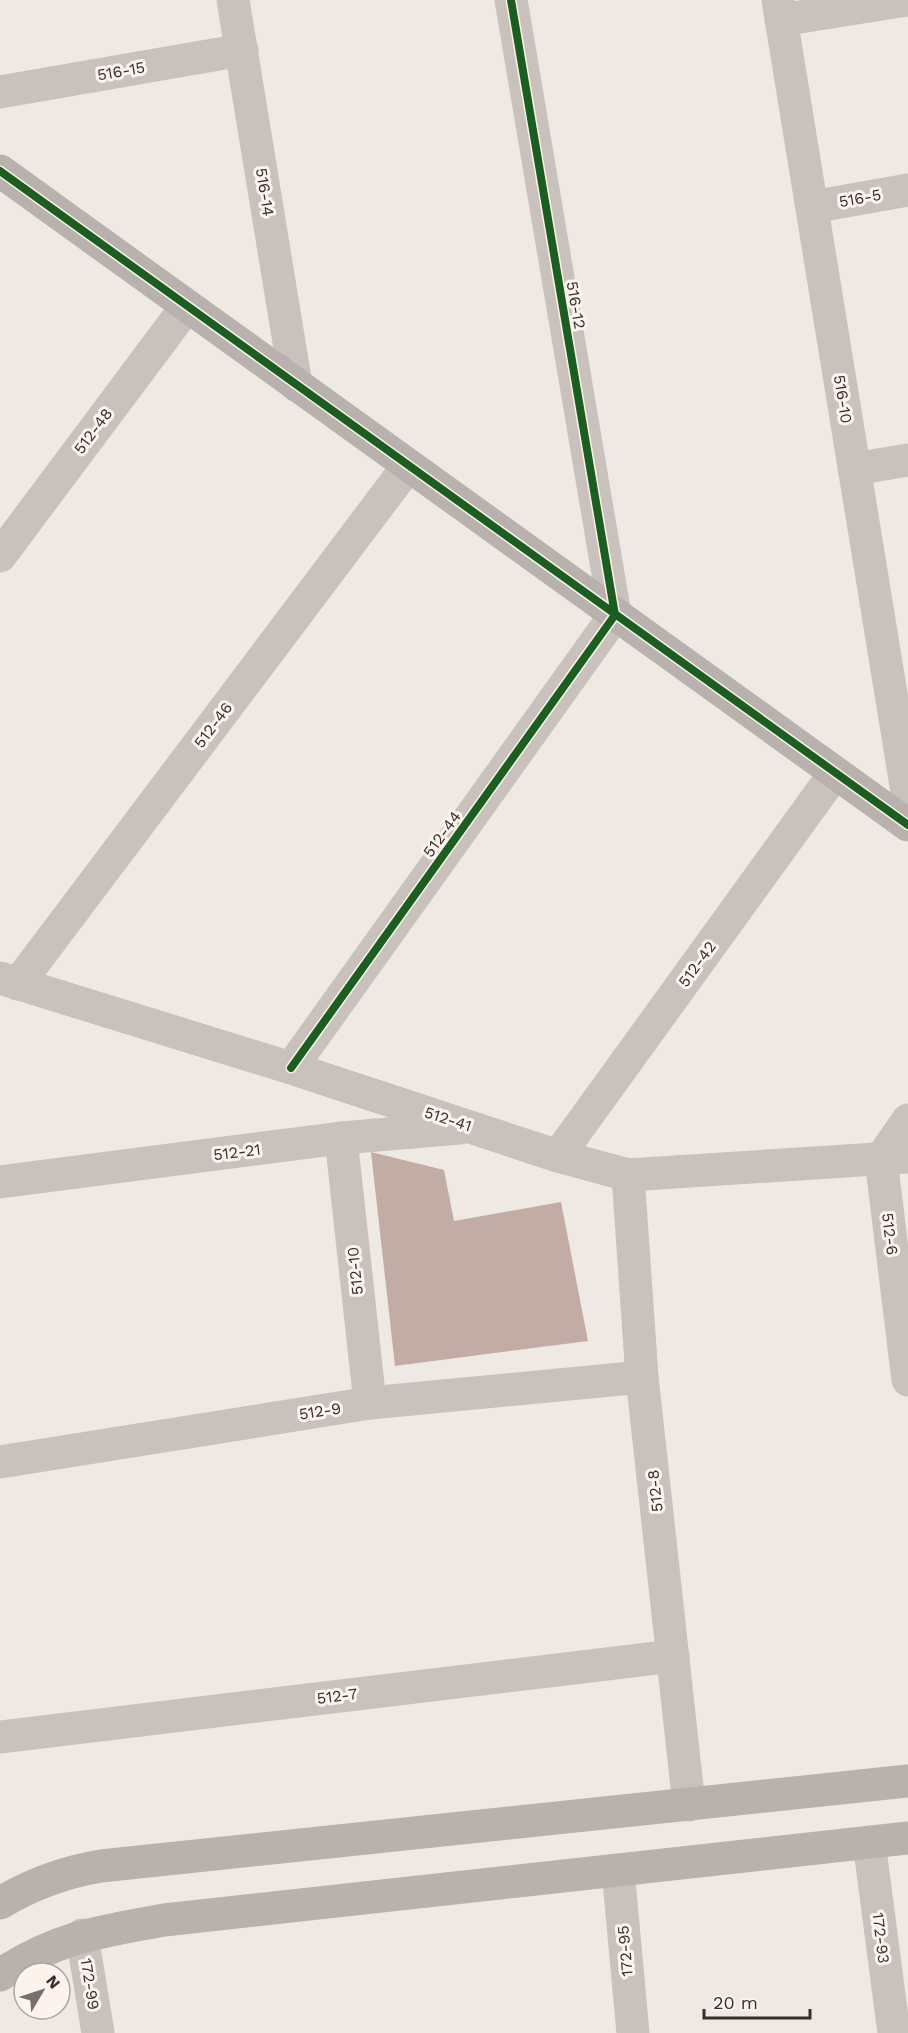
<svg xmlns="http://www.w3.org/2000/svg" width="908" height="2033" viewBox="0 0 908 2033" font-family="'Work Sans',sans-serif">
<rect width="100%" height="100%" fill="#efe9e4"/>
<polygon fill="#c3aca5" points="371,1152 444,1170 454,1221 561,1202 588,1341 395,1366"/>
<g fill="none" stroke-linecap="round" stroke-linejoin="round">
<g stroke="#c9c1bc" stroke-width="33">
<polyline points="233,0 296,385"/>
<polyline points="778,0 908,798"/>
<polyline points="781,20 906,0"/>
<polyline points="0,92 242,50"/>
<polyline points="812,207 908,190"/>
<polyline points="854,469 908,460"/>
<polyline points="0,556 187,306"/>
<polyline points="0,978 291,1068 558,1156 628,1175 908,1157"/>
<polyline points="18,984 408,466"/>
<polyline points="291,1068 615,615 511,0"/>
<polyline points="908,1120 881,1159 908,1380"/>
<polyline points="341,1138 370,1403"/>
<polyline points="558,1156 835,773"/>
<polyline points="628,1175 642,1377 689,1805"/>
<polyline points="0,1182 341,1138 460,1128"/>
<polyline points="0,1462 370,1403 642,1377"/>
<polyline points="0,1737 673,1656"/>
<polyline points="869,1842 894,2033"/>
<polyline points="618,1870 633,2033"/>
<polyline points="82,1935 98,2033"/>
</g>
<g stroke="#b9b1ad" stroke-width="33">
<polyline points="0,171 908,825"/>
<path d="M0,1903C32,1884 65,1872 101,1866L908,1781"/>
<path d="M0,1975C55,1938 101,1931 164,1920L908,1838"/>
</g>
<defs>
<g id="cycleway">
<polyline points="0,171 908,825"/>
<polyline points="291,1068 615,615 511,0"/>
</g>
</defs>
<use href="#cycleway" stroke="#fbf3ec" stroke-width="11"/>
<use href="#cycleway" stroke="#1b5e20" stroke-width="8"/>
</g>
<g text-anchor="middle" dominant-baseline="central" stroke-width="6" stroke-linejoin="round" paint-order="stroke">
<g font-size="16" fill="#3a2e2a" stroke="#fbf3ec">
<text transform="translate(121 71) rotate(-10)">516-15</text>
<text transform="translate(265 192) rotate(81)">516-14</text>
<text transform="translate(860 198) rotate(-10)">516-5</text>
<text transform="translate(576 305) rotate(80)">516-12</text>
<text transform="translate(843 399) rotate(81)">516-10</text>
<text transform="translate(93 431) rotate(-53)">512-48</text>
<text transform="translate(213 725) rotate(-53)">512-46</text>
<text transform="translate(442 834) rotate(-54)">512-44</text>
<text transform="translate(697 964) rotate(-54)">512-42</text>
<text transform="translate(448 1119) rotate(18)">512-41</text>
<text transform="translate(237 1152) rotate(-7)">512-21</text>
<text transform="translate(890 1234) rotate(83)">512-6</text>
<text transform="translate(355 1271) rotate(-96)">512-10</text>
<text transform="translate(320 1411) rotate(-9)">512-9</text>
<text transform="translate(655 1491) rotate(-96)">512-8</text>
<text transform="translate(337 1696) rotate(-7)">512-7</text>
<text transform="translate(881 1938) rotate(83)">172-93</text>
<text transform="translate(625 1951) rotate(-95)">172-95</text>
<text transform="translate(90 1984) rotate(81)">172-99</text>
</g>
</g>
<g transform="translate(42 1991) rotate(51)"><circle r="28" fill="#fbf3ec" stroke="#aea49e" stroke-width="1.5"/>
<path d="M0-4.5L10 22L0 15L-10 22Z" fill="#796f6b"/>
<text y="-9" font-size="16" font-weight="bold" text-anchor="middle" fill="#3a2e2a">N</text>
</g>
<path d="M704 2009v9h106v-9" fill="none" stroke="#3a2e2a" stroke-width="3"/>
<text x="713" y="2009" font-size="18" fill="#3a2e2a" stroke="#fbf3ec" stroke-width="4.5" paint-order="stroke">20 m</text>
</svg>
